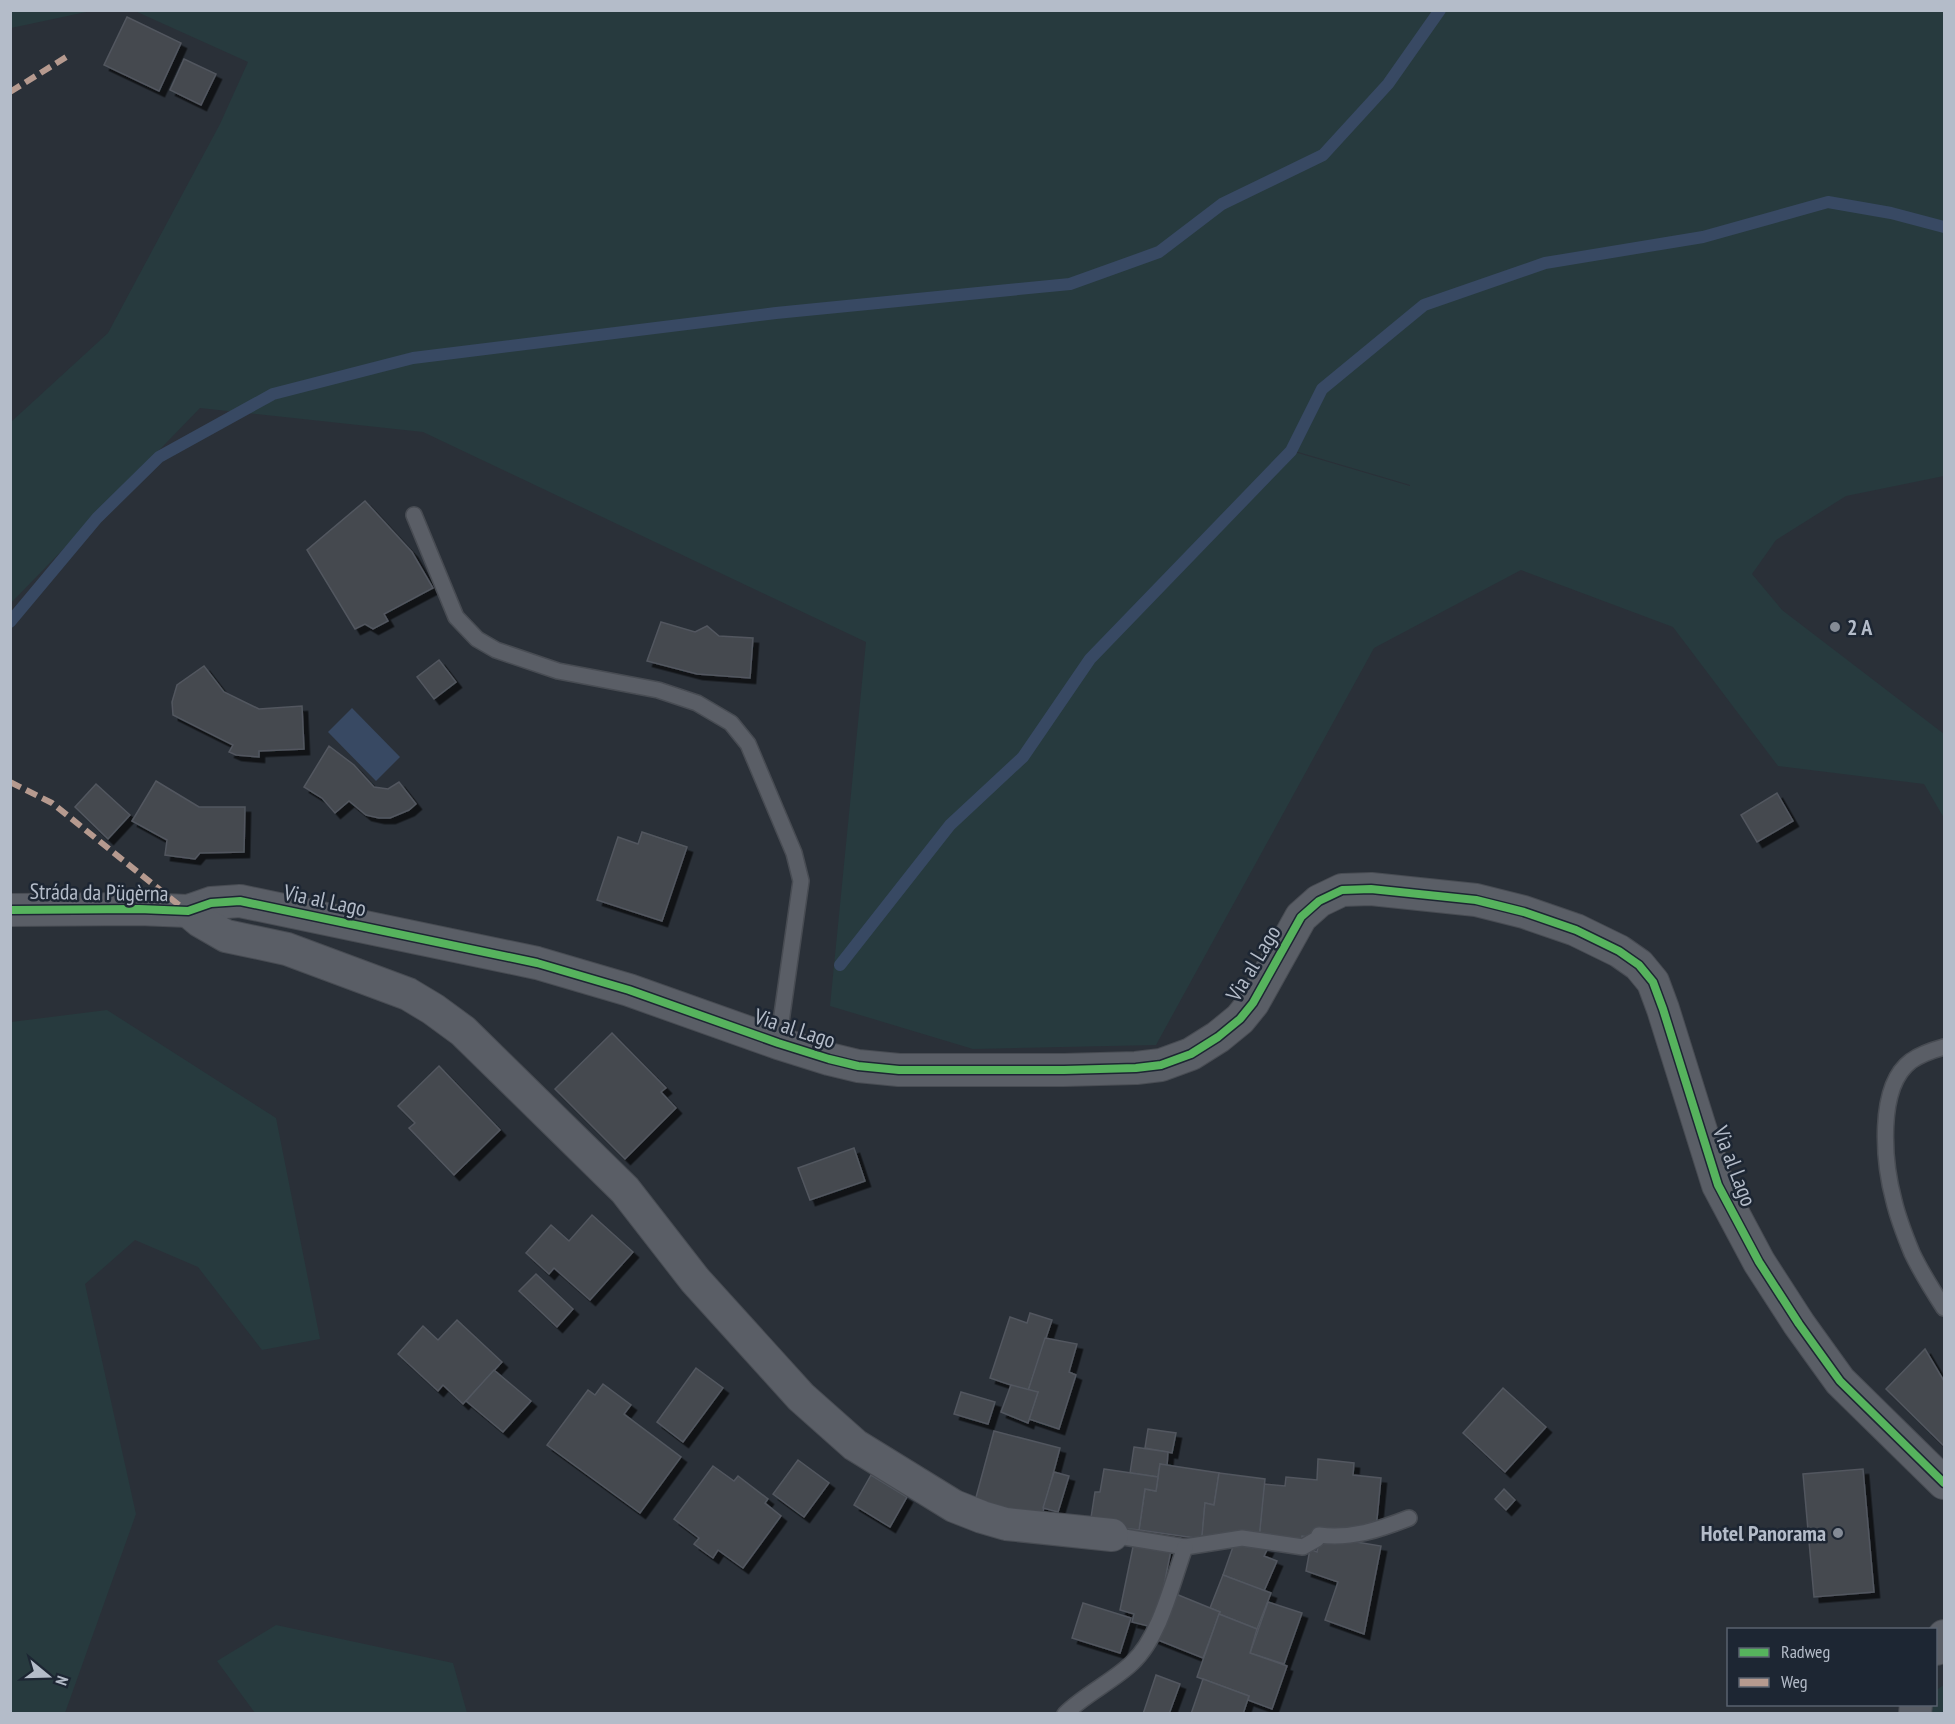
<svg xmlns="http://www.w3.org/2000/svg" width="1955" height="1724" viewBox="0 0 1955 1724" font-family="'PT Sans Narrow',sans-serif">
<defs>
<filter id="shadow"><feDropShadow dx="5.5" dy="5.5" stdDeviation="0" flood-color="#0009"/></filter>
</defs>
<rect width="100%" height="100%" fill="#2a3038"/>
<g fill="#273a3e" fill-rule="evenodd">
<polygon points="11,10 91,10 91,11 11,28"/>
<path d="M135,11H1944V476L1846,496L1776,540L1752,574L1782,610L1944,734V818L1924,784L1778,766L1673,627L1521,570L1374,648L1156,1045L973,1049L830,1006L866,642L423,432L200,408L11,603V422L108,333L220,124L248,62ZM1288,449L1410,485V486L1291,451Z"/>
<polygon points="107,1010 276,1118 320,1339 262,1350 198,1267 135,1240 85,1284 136,1514 65,1713 11,1713 11,1022"/>
<polygon points="276,1625 453,1663 467,1713 255,1713 217,1661"/>
<polygon points="1944,1685 1944,1713 1897,1714 1912,1705 1936,1704 1936,1690"/>
</g>
<polygon fill="#384963" points="352,708 400,757 376,781 328,732"/>
<g fill="none" stroke-linecap="round" stroke-linejoin="round">
<g stroke="#384963" stroke-width="12">
<polyline points="10,622 97,518 159,457 273,394 413,358 776,313 1070,284 1159,252 1222,204 1323,155 1388,84 1440,10"/>
<polyline points="840,965 950,825 1023,757 1090,659 1291,451 1322,389 1424,305 1545,263 1703,237 1828,202 1891,213 1944,227"/>
</g>
</g>
<g fill="#444950" stroke="#52575f" stroke-width="1.5" filter="url(#shadow)">
<polygon points="127,17 181,43 159,91 104,65"/>
<polygon points="184,59 216,74 201,105 170,90"/>
<polygon points="365,501 412,552 433,588 384,614 388,621 373,629 365,624 355,629 307,550"/>
<polygon points="661,622 695,632 707,626 719,636 753,638 750,678 697,674 647,661"/>
<polygon points="439,660 456,682 434,699 417,677"/>
<polygon points="204,666 224,692 259,709 302,706 304,749 259,751 259,757 236,755 229,752 233,745 173,715 172,702 177,685"/>
<polygon points="329,746 354,765 374,787 388,789 399,782 416,804 409,810 390,818 379,818 366,815 349,801 335,813 322,798 304,787"/>
<polygon points="156,781 199,807 245,807 244,852 200,853 195,859 165,855 167,840 132,821"/>
<polygon points="96,784 130,815 108,839 75,807"/>
<polygon points="1777,793 1793,821 1757,842 1741,815"/>
<polygon points="642,832 687,847 662,921 597,900 618,837 638,844"/>
<polygon points="612,1033 666,1088 661,1092 676,1108 625,1159 555,1089"/>
<polygon points="439,1066 500,1130 454,1175 409,1128 415,1123 398,1106"/>
<polygon points="854,1148 865,1181 810,1200 798,1168"/>
<polygon points="592,1215 633,1252 590,1300 554,1268 549,1274 526,1253 551,1225 569,1241"/>
<polygon points="536,1274 573,1309 557,1327 519,1291"/>
<polygon points="1030,1313 1052,1320 1028,1391 990,1378 1010,1317 1027,1323"/>
<polygon points="457,1320 502,1362 463,1404 443,1385 438,1391 398,1354 423,1326 438,1340"/>
<polygon points="1045,1338 1077,1344 1069,1372 1076,1375 1059,1429 1029,1419 1038,1392 1028,1391"/>
<polygon points="1925,1349 1944,1381 1944,1446 1886,1389"/>
<polygon points="696,1368 723,1388 683,1442 657,1422"/>
<polygon points="494,1370 531,1401 503,1432 466,1401"/>
<polygon points="603,1384 631,1405 624,1414 681,1457 640,1513 547,1445 588,1390 595,1395"/>
<polygon points="1011,1385 1038,1392 1028,1423 1001,1412"/>
<polygon points="1503,1388 1546,1427 1505,1472 1463,1433"/>
<polygon points="961,1392 995,1402 988,1424 954,1414"/>
<polygon points="1148,1429 1176,1433 1172,1453 1145,1448"/>
<polygon points="994,1431 1060,1448 1041,1519 975,1501"/>
<polygon points="1134,1447 1168,1452 1167,1466 1160,1464 1158,1477 1130,1473"/>
<polygon points="1318,1459 1354,1463 1353,1475 1381,1478 1376,1529 1350,1527 1350,1530 1332,1528 1332,1535 1316,1538 1302,1536 1301,1543 1259,1539 1264,1484 1285,1486 1286,1477 1317,1480"/>
<polygon points="798,1460 829,1483 804,1517 773,1494"/>
<polygon points="1160,1464 1219,1473 1214,1505 1205,1503 1202,1539 1139,1530 1145,1489 1156,1491"/>
<polygon points="713,1466 734,1481 738,1476 768,1499 765,1503 781,1516 743,1568 718,1550 713,1558 694,1544 699,1538 674,1519"/>
<polygon points="1104,1469 1158,1477 1156,1491 1145,1489 1139,1530 1090,1524 1095,1492 1100,1492"/>
<polygon points="1863,1469 1874,1592 1814,1597 1803,1474"/>
<polygon points="1054,1472 1069,1476 1058,1512 1043,1508"/>
<polygon points="1219,1473 1265,1479 1259,1539 1235,1540 1202,1536 1205,1503 1214,1505"/>
<polygon points="871,1475 907,1497 890,1527 854,1505"/>
<polygon points="1504,1489 1515,1500 1506,1510 1495,1499"/>
<polygon points="1320,1536 1381,1546 1364,1634 1325,1620 1338,1582 1306,1571 1310,1549 1317,1552"/>
<polygon points="1235,1541 1268,1548 1264,1556 1277,1561 1264,1591 1223,1575"/>
<polygon points="1134,1542 1171,1550 1157,1621 1152,1627 1132,1622 1134,1614 1120,1610"/>
<polygon points="1223,1575 1271,1593 1257,1629 1219,1614 1220,1612 1210,1608"/>
<polygon points="1171,1592 1220,1612 1203,1658 1153,1638"/>
<polygon points="1268,1602 1302,1613 1284,1664 1250,1653"/>
<polygon points="1083,1603 1131,1618 1120,1653 1072,1638"/>
<polygon points="1219,1614 1257,1629 1250,1653 1287,1666 1272,1709 1248,1700 1249,1696 1197,1677"/>
<polygon points="1156,1675 1180,1684 1169,1714 1143,1714"/>
<polygon points="1203,1679 1249,1696 1243,1714 1191,1714"/>
</g>
<g fill="none" stroke-linecap="round" stroke-linejoin="round">
<defs>
<g id="service">
<polyline points="414,515 456,617 477,639 496,650 558,671 658,690 697,703 731,723 748,744 794,853 801,881 778,1043"/>
<path d="M1944,1047C1933,1050 1921,1054 1911,1061C1876,1087 1884,1164 1894,1201C1898,1218 1905,1236 1912,1253C1921,1272 1933,1291 1944,1308"/>
<path d="M1112,1535L1185,1547L1242,1538L1303,1547L1317,1539L1319,1535C1352,1539 1378,1530 1409,1518"/>
<path d="M1065,1714C1085,1694 1112,1682 1132,1663C1160,1637 1172,1583 1185,1547"/>
</g>
<g id="minor">
<polyline points="10,910 139,909 188,911 211,903 240,901 537,963 629,990 778,1043 829,1059 858,1066 899,1070 1064,1070 1136,1068 1161,1065 1191,1054 1218,1037 1240,1019 1253,1003 1301,917 1319,901 1342,890 1371,889 1476,900 1524,912 1576,930 1619,951 1639,965 1653,982 1663,1009 1718,1185 1759,1262 1799,1324 1840,1381 1944,1483"/>
<polyline points="188,911 200,921 226,936 287,949 408,994 433,1009 463,1031 625,1190 695,1280 801,1397 855,1445 954,1506 982,1517 1006,1524 1112,1535"/>
<polyline points="1936,1649 1944,1636"/>
<polyline points="1915,1714 1916,1704"/>
</g>
</defs>
<use href="#service" stroke="#484c53" stroke-width="18"/>
<use href="#minor" stroke="#484c53" stroke-width="34"/>
<use href="#service" stroke="#5a5e66" stroke-width="15"/>
<use href="#minor" stroke="#5a5e66" stroke-width="32"/>
<g stroke="#b69a8f" stroke-width="6" stroke-dasharray="12 6" stroke-linecap="butt">
<polyline points="10,92 71,54"/>
<polyline points="10,782 52,803 185,910"/>
</g>
<defs>
<polyline id="cycleway" points="10,910 139,909 188,911 211,903 240,901 537,963 629,990 778,1043 829,1059 858,1066 899,1070 1064,1070 1136,1068 1161,1065 1191,1054 1218,1037 1240,1019 1253,1003 1301,917 1319,901 1342,890 1371,889 1476,900 1524,912 1576,930 1619,951 1639,965 1653,982 1663,1009 1718,1185 1759,1262 1799,1324 1840,1381 1944,1483"/>
</defs>
<use href="#cycleway" stroke="#1d2633" stroke-width="11"/>
<use href="#cycleway" stroke="#56b35d" stroke-width="8"/>
</g>
<g fill="#848b96" stroke="#1d2633" stroke-width="2">
<circle cx="1835" cy="627" r="6"/>
<circle cx="1838" cy="1533" r="6"/>
</g>
<g text-anchor="middle" dominant-baseline="central" stroke-width="5" stroke-linejoin="round" paint-order="stroke">
<g font-size="22" font-weight="bold" fill="#b4bcc9" stroke="#1d2633" text-anchor="start">
<text x="1847" y="627">2 A</text>
<text x="1826" y="1533" text-anchor="end">Hotel Panorama</text>
</g>
<g font-size="22" fill="#b4bcc9" stroke="#1d2633">
<text transform="translate(99 892) rotate(1)">Stráda da Pügèrna</text>
<text transform="translate(325 900) rotate(12)">Via al Lago</text>
<text transform="translate(1253 963) rotate(-59)">Via al Lago</text>
<text transform="translate(795 1028) rotate(18)">Via al Lago</text>
<text transform="translate(1735 1166) rotate(69)">Via al Lago</text>
</g>
</g>
<rect width="1955" height="1724" fill="none" stroke="#b4bcc9" stroke-width="24"/>
<rect x="1727" y="1628" width="210" height="78" fill="#1d2633" stroke="#59626f" stroke-width="1.5"/>
<rect x="1739" y="1648" width="30" height="9" fill="#56b35d" stroke="#59626f" stroke-width="1.5"/>
<text x="1781" y="1658" font-size="18" fill="#b4bcc9">Radweg</text>
<rect x="1739" y="1678" width="30" height="9" fill="#b69a8f" stroke="#59626f" stroke-width="1.5"/>
<text x="1781" y="1688" font-size="18" fill="#b4bcc9">Weg</text>
<g transform="translate(48 1676) rotate(109)" stroke="#1d2633" stroke-width="4.5" paint-order="stroke">
<path d="M0-4.5L10 22L0 15L-10 22Z" fill="#b4bcc9"/>
<text y="-9" font-size="16" font-weight="bold" text-anchor="middle" fill="#b4bcc9">N</text>
</g>
</svg>
